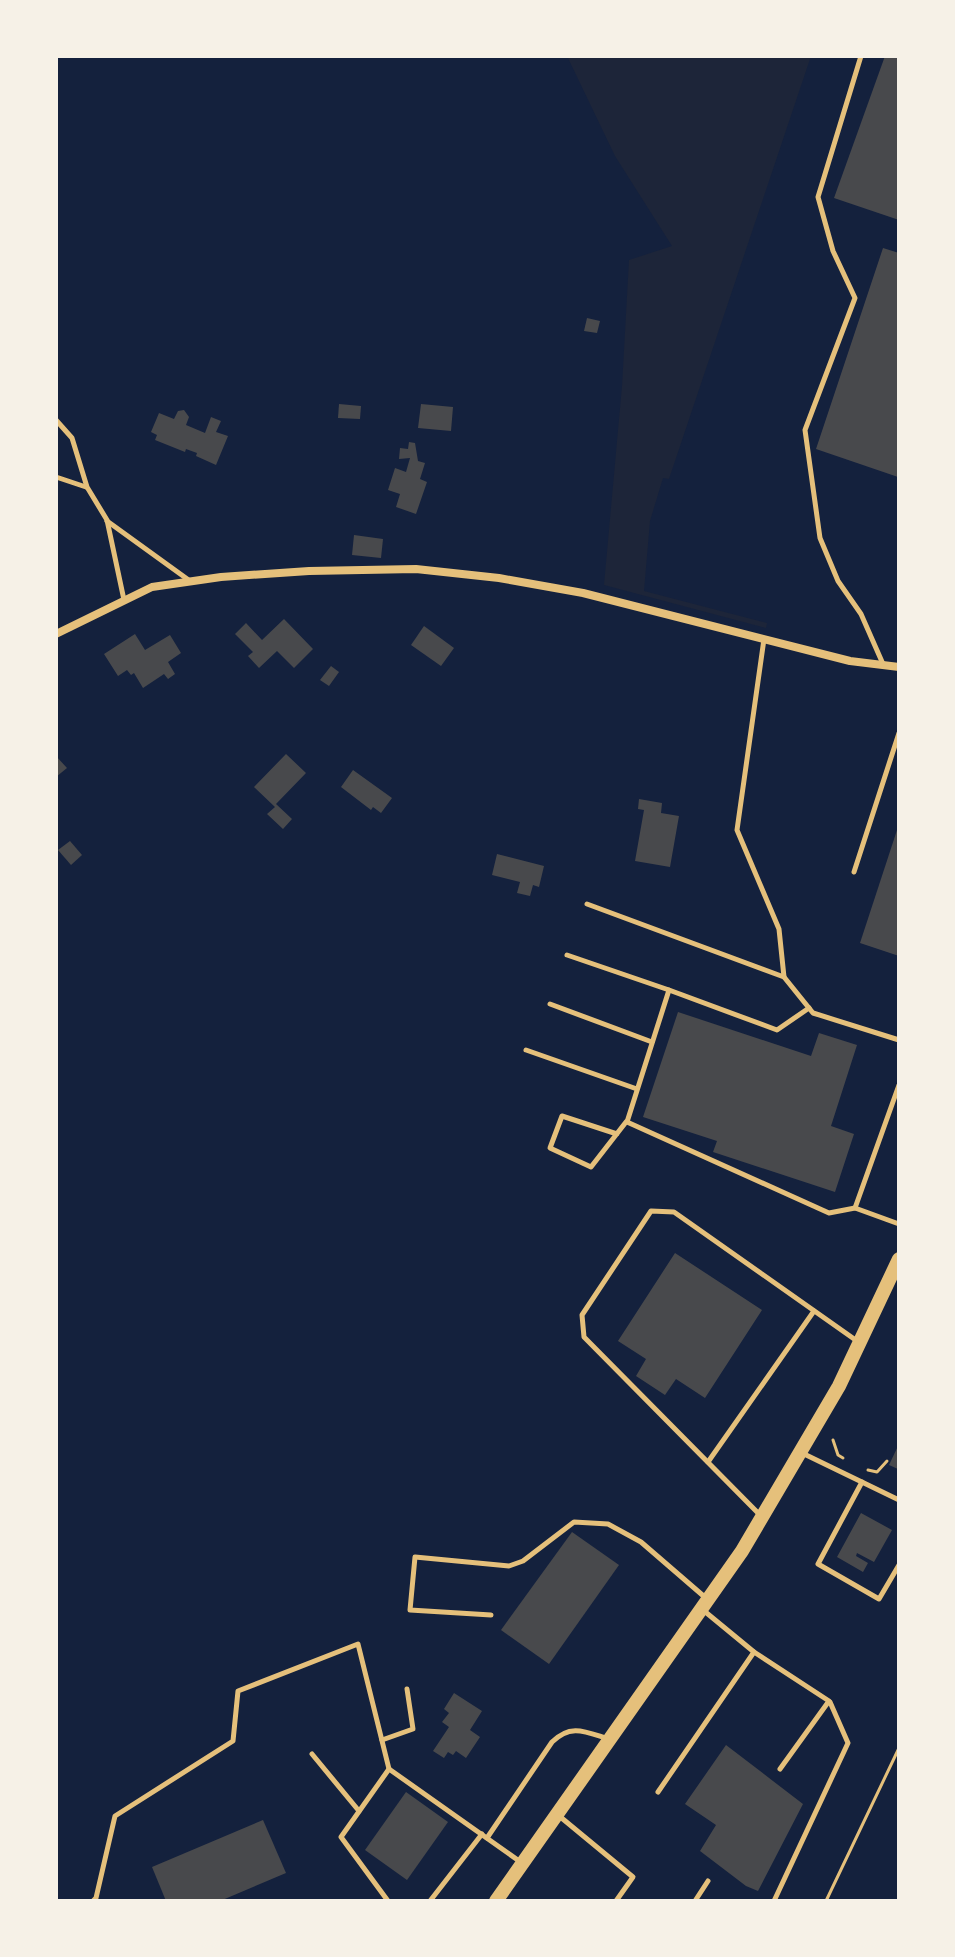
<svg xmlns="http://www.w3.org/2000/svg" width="955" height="1957" viewBox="0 0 955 1957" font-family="'IBM Plex Sans',sans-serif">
<rect width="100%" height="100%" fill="#14213d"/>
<polygon fill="#1d2539" points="567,56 811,56 669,479 663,478 650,521 644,591 767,623 766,628 604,585 622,386 629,260 672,246 615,156"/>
<g fill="#48494c">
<polygon points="885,56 899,56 899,220 834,198"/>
<polygon points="883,248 899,253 898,477 816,449"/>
<polygon points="587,318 600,321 597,333 584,331"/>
<polygon points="339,404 361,406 360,419 338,418"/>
<polygon points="421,404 453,407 451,431 418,428"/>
<polygon points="184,410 189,417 186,425 205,433 211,417 221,421 216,432 228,436 216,465 196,456 197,453 186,449 185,452 155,440 157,435 151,432 159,413 174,419 178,411"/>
<polygon points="409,442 415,443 418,461 425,463 420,479 427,482 416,514 396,507 400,494 388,490 395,468 406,472 410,458 399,459 400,448 408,449"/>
<polygon points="354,535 383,539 381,558 352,555"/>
<polygon points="284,619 313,649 294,668 277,651 259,668 248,656 253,652 235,634 246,623 262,640"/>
<polygon points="424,626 454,648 441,666 411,645"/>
<polygon points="135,634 145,650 170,635 181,653 168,662 175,674 168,679 164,674 143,688 134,673 131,675 127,670 118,676 104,654"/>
<polygon points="331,666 339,672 329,686 320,680"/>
<polygon points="286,754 306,773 276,804 292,819 283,829 267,814 275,807 254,787"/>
<polygon points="56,756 67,768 56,777"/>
<polygon points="353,770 392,798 381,813 373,807 371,810 341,787"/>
<polygon points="639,799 662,803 661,813 679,816 670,867 635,861 644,810 638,809"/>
<polygon points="898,827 899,827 899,956 860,943"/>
<polygon points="70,841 82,855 71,865 58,850"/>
<polygon points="497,854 544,866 539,887 533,885 530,896 517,893 520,882 492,875"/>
<polygon points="678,1012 811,1056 819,1033 857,1045 831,1126 854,1134 835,1192 713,1152 717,1141 643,1117"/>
<polygon points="675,1253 762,1310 705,1398 676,1379 665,1395 636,1376 646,1359 618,1341"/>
<polygon points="899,1444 899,1466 898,1469 889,1465"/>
<polygon points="861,1513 892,1530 874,1562 857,1553 856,1556 868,1563 863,1572 837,1557"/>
<polygon points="572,1532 619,1565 549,1664 501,1630"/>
<polygon points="454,1693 482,1711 470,1730 480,1737 466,1758 456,1751 453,1755 448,1752 444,1758 433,1751 449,1727 442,1722 449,1713 444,1709"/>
<polygon points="726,1745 803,1804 758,1891 746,1886 700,1851 716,1825 685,1804"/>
<polygon points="406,1792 448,1822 407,1880 365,1850"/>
<polygon points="263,1820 286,1873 220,1901 166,1901 152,1867"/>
</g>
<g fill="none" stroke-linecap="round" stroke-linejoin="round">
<g stroke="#e5c07b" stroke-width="3">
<polyline points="833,1440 838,1455 843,1458"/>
<polyline points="868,1470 877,1472 887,1461"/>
<polyline points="826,1901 899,1748"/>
</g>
<g stroke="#e5c07b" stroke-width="5">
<polyline points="861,56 818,197 833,251 855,298 805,430 820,538 838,581 861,614 883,664"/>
<polyline points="56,420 72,438 87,487 107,520 124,600"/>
<polyline points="56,477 86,487"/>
<polyline points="107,521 190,581"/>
<polyline points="764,639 737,830 779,929 784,977 813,1013 899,1040"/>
<polyline points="854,872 899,733"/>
<polyline points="587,904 784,977"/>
<polyline points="567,955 669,990"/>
<polyline points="550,1004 652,1042"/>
<polyline points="809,1008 777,1030 669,990 627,1122 829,1213 855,1208"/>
<polyline points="526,1050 637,1089"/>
<polyline points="899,1085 855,1208 899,1224"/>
<polyline points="617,1134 562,1116 550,1148 591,1167 626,1122"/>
<polyline points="802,1453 899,1500"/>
<polyline points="708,1462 814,1311"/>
<polyline points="862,1482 818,1564 879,1599 899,1565"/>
<polyline points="759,1514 584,1337 582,1315 651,1211 674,1212 857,1341"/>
<polyline points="703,1610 754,1652 829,1701 780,1769"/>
<polyline points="491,1615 410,1610 415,1557 509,1566 523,1561 574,1522 608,1524 641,1542 707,1599"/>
<polyline points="382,1740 413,1729 407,1689"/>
<polyline points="312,1754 359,1811"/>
<polyline points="658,1792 754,1652"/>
<polyline points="558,1815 633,1877 616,1901"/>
<path d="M487,1838L552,1742C571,1723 586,1732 609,1739"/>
<polyline points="93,1901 96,1898 115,1816 233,1741 238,1691 358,1644 389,1769"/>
<polyline points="388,1901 341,1837 389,1769 522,1863"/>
<polyline points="430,1901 482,1834"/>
<polyline points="695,1901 708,1881"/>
<polyline points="774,1901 848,1743 830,1702"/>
</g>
<polyline stroke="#e5c07b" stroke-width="8" points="56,634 152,587 221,577 309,571 416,569 499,578 583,593 850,661 899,667"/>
<polyline stroke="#e5c07b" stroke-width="14" points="496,1901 742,1551 839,1386 899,1259"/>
</g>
<rect width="955" height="1957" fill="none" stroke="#f6f1e7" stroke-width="116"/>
</svg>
